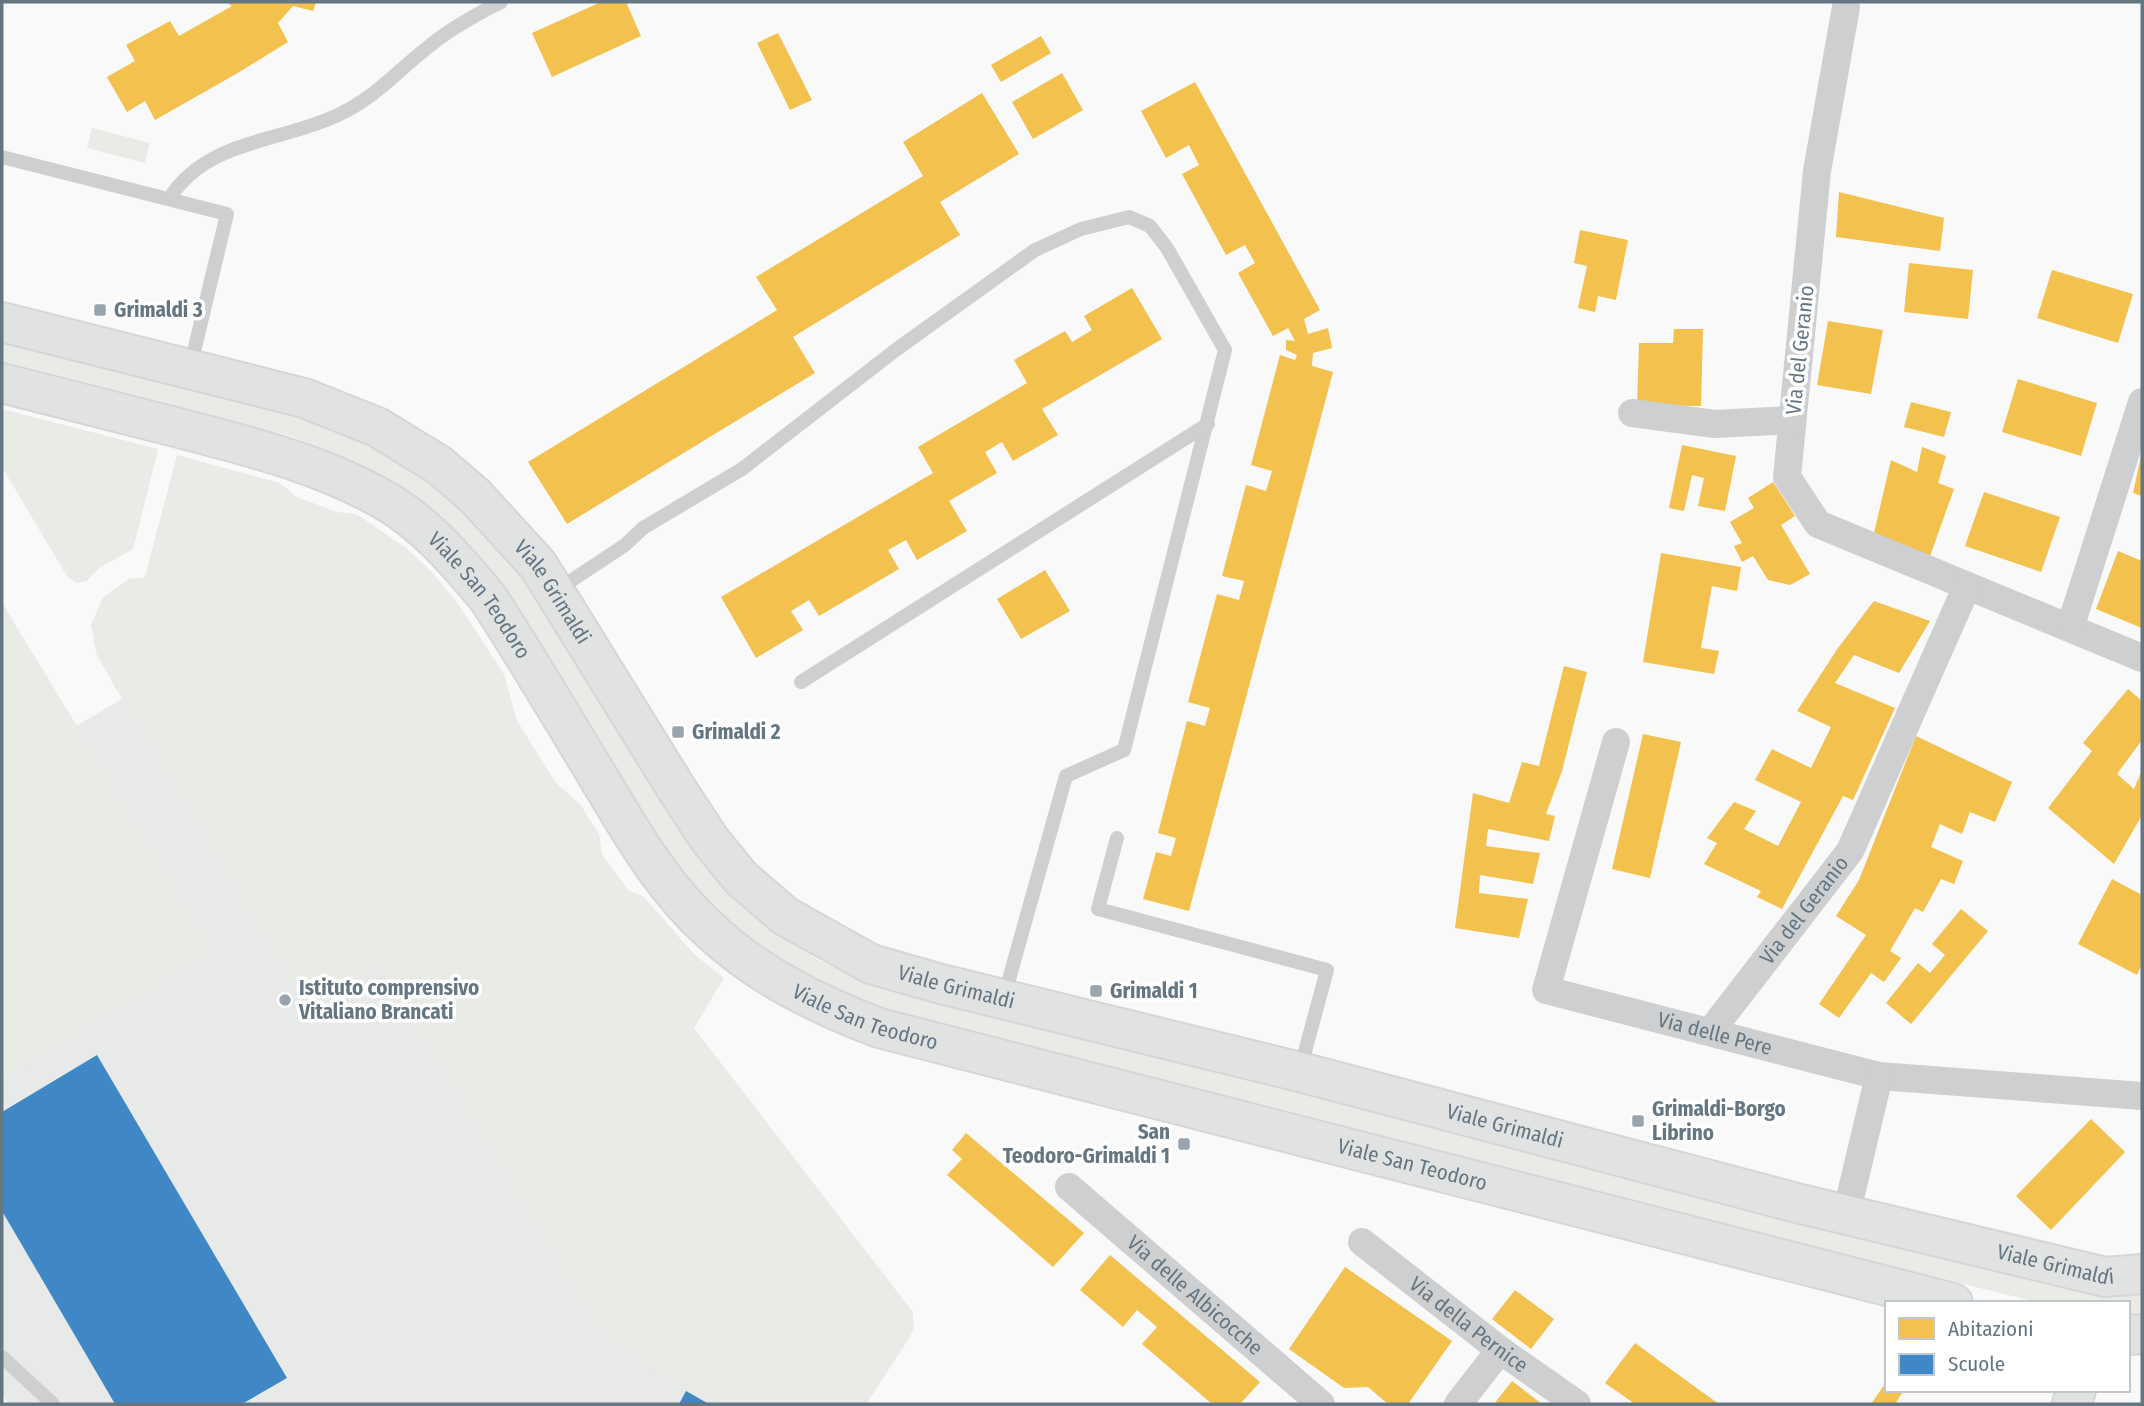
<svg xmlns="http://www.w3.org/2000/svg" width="2144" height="1406" viewBox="0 0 2144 1406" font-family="'Fira Sans Condensed',sans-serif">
<rect width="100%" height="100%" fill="#f9f9f9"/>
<polygon fill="#e8e9e9" points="129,579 912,1311 914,1328 909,1338 866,1404 10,1404 2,1396 2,603 76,726 122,699 97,655 91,625 103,598"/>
<g fill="#e8ebe6">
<polygon points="92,128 150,143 145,163 87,148"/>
<polygon points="2,342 299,417 369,445 428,481 463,511 524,577 775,932 819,960 865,982 937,1004 1295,1091 1734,1208 2104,1296 2142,1294 2142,1314 2128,1315 2128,1303 2041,1303 1727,1227 1288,1111 929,1023 855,1001 806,977 759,946 710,906 676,863 412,497 357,463 291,436 2,364"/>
<polygon points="2,409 158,449 133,549 99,568 87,581 76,583 67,576 2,467"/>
<polygon points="177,455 280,483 297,497 337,512 356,514 405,547 433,573 459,605 505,676 516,719 556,783 580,804 599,834 602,854 629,891 643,896 694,954 724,978 694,1028 912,1311 914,1328 909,1338 866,1404 724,1404 634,1358 596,1327 379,965 305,1007 97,655 91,625 103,598 129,579 145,577"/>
<polygon points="2,603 214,951 2,1078"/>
</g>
<g fill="#f2c14e">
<polygon points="226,2 316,2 313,11 293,6 278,23 288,42 236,74 155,120 145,101 127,112 107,77 135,61 126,45 170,21 179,36 232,6"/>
<polygon points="601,2 626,2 641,36 552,77 532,33"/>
<polygon points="778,33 812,100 790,110 757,43"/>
<polygon points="1041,36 1051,53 1001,82 991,65"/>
<polygon points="1062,73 1083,110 1033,139 1012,102"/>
<polygon points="1195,82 1320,310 1304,319 1308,334 1328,328 1332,348 1313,353 1312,366 1333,372 1189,911 1143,899 1156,852 1171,856 1176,838 1158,833 1187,721 1205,726 1210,708 1188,702 1217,594 1239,600 1244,581 1222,576 1246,485 1266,491 1272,471 1251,465 1280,355 1295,360 1297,355 1286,350 1286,340 1295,341 1288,328 1273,336 1238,273 1255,263 1245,245 1226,255 1182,174 1199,165 1189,145 1166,158 1141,111"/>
<polygon points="982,93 1019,154 940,202 960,235 793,337 815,373 567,524 528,462 777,310 756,277 923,176 903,142"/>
<polygon points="1839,192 1944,218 1940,251 1836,237"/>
<polygon points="1580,230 1628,240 1616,300 1598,296 1595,312 1578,308 1587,266 1574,263"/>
<polygon points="1909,263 1973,270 1968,319 1904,312"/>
<polygon points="2052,270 2133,294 2118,343 2037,318"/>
<polygon points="1132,288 1162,339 1042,409 1058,435 1013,461 1002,442 985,452 997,473 949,501 967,531 917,560 906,540 888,550 899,569 819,616 809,600 791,611 803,630 756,658 721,597 933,473 918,447 1027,383 1014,360 1065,331 1072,342 1092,330 1084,316"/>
<polygon points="1828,321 1883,330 1871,394 1817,385"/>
<polygon points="1674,329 1703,329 1701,406 1637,405 1639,343 1673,343"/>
<polygon points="2018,379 2097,403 2081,456 2002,432"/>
<polygon points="1911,402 1951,412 1944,437 1904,427"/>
<polygon points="1682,445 1736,456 1725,511 1698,506 1704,478 1692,475 1684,511 1669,508"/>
<polygon points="1922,447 1946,456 1938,483 1954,489 1930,556 1874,533 1891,460 1917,472"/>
<polygon points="2141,456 2142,456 2142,496 2133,493"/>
<polygon points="1773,482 1795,516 1781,525 1810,574 1790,585 1768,580 1753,556 1742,562 1734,546 1742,543 1730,522 1754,508 1748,498"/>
<polygon points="1984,492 2060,517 2041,572 1965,546"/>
<polygon points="2118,551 2142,561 2142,628 2096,609"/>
<polygon points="1661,553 1741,567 1737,591 1712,586 1701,648 1719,651 1714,674 1643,662"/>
<polygon points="1045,570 1070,611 1021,639 997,599"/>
<polygon points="1874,601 1930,621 1899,673 1854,655 1835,683 1895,708 1853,800 1843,796 1782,909 1757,897 1761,891 1704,864 1717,843 1707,838 1734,802 1756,811 1744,829 1778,846 1801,802 1755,780 1772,749 1811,768 1831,727 1797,711 1838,648"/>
<polygon points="1564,666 1587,672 1562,771 1546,814 1555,816 1549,841 1488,829 1486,846 1540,853 1533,884 1480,875 1479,893 1528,899 1519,938 1455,928 1473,793 1509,803 1522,762 1539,766"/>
<polygon points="2128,689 2142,701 2142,740 2117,774 2134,789 2142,770 2142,815 2114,864 2048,808 2092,751 2083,743"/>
<polygon points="1643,734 1681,742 1650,878 1612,869"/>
<polygon points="1916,736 2012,782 1995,822 1970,812 1962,834 1940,824 1931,847 1963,861 1954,884 1941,879 1923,912 1915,908 1890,951 1901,958 1884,982 1871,973 1839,1018 1819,1004 1866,935 1836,916 1859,880"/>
<polygon points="2112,879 2142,895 2142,964 2137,975 2078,944"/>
<polygon points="1961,909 1988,931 1911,1024 1886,1003 1918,963 1930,973 1945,955 1932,944"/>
<polygon points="2091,1119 2125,1152 2051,1230 2016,1196"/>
<polygon points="966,1133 1084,1233 1053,1267 947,1175 962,1159 952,1150"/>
<polygon points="1110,1255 1260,1382 1240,1404 1212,1404 1142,1344 1157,1327 1137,1310 1123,1327 1080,1290"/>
<polygon points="1345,1267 1452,1341 1408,1404 1388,1404 1368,1387 1344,1388 1289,1349"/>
<polygon points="1515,1290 1554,1319 1531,1349 1492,1319"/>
<polygon points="1635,1343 1691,1384 1719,1404 1635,1404 1605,1383"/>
<polygon points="1512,1381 1542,1404 1494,1404"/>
<polygon points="1887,1381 1887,1390 1904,1390 1895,1404 1871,1404"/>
</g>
<g fill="#3f88c5">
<polygon points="97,1055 287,1378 242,1404 115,1404 2,1211 2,1112"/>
<polygon points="686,1391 709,1404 679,1404"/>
</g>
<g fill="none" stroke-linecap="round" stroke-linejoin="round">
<defs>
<g id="secondary">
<path id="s5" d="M2,322L304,398L377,427L439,465L475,496L538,565L676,788L710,840L741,878L785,916L871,964L941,984L1300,1072L1797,1203L2105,1277L2142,1274"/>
<path id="s6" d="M2,383C62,398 122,414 183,429C252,447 321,464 384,500C425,523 458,562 488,598C526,656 561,716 597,775C631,832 663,889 713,933C761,977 819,1005 879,1028L1953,1303"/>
<polyline points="2128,1335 2142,1334"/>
<polyline points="2072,1404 2076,1390"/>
</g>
</defs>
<use href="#secondary" stroke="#d5d6d7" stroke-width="42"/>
<g stroke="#cecfd0" stroke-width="14">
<polyline points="2,157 227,214 190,368"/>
<path d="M169,199C207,139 279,143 338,115C378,96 399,69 432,44C453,27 477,14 501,2"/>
<polyline points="557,590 625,545 643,528 742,469 897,349 1035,250 1081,229 1129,217 1150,226 1167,248 1225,350 1124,750 1066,776 1004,997"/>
<polyline points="801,682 1208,424"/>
<polyline points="1117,838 1098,909 1327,970 1300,1070"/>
<polyline points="2,1357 53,1404"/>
</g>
<g stroke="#cecfd0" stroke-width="28">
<polyline points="1846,7 1817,171 1787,477 1818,524 2142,658"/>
<polyline points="1632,413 1715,424 1792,420"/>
<polyline points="2070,628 2142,402"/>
<path id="s1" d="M1616,742L1546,990L1879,1076L2142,1096"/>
<path id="s2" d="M1710,1032L1850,851L1967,586"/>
<path id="s3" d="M1069,1187L1321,1404"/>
<polyline points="1846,1215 1879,1076"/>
<path id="s4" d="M1362,1242L1500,1350L1577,1404"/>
<polyline points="1458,1404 1500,1350"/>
</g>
<use href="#secondary" stroke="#e1e2e2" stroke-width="38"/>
</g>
<g fill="#99a4ac" stroke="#fff" stroke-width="2.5">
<rect x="93" y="303" width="14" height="14" rx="3.5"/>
<rect x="671" y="725" width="14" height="14" rx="3.5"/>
<rect x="1089" y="984" width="14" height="14" rx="3.5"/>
<circle cx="285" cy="1000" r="7"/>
<rect x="1631" y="1114" width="14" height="14" rx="3.5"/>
<rect x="1177" y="1137" width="14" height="14" rx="3.5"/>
</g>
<g text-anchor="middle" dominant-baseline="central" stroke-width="7" stroke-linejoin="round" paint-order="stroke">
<g font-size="21" font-weight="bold" fill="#657683" stroke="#fff" text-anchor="start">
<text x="114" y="310">Grimaldi 3</text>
<text x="692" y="732">Grimaldi 2</text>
<text x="299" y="988">Istituto comprensivo<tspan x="299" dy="24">Vitaliano Brancati</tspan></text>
<text x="1110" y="991">Grimaldi 1</text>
<text x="1652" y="1109">Grimaldi-Borgo<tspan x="1652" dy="24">Librino</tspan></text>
<text x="1170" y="1132" text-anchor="end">San<tspan x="1170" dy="24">Teodoro-Grimaldi 1</tspan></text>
</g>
<g font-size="21" fill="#657683" stroke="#fff">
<text transform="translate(1800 350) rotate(-84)">Via del Geranio</text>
<text stroke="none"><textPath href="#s5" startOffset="634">Viale Grimaldi</textPath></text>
<text stroke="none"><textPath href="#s6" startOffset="537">Viale San Teodoro</textPath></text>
<text stroke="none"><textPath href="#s2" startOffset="154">Via del Geranio</textPath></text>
<text stroke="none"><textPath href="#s5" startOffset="1222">Viale Grimaldi</textPath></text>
<text stroke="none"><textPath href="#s6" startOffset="1125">Viale San Teodoro</textPath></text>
<text stroke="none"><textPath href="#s1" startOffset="432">Via delle Pere</textPath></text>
<text stroke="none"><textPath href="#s5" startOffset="1788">Viale Grimaldi</textPath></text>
<text stroke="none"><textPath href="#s6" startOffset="1692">Viale San Teodoro</textPath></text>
<text stroke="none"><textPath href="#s5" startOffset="2356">Viale Grimaldi</textPath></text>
<text stroke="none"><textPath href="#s3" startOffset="166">Via delle Albicocche</textPath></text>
<text stroke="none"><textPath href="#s4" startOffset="135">Via della Pernice</textPath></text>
</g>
</g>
<rect width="2144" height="1406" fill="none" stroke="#657683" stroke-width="7"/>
<rect x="1885" y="1301" width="245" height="91" fill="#ffffff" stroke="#c1c8cd" stroke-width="2"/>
<rect x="1899" y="1318" width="35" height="21" fill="#f2c14e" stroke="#c1c8cd" stroke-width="2"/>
<text x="1948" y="1336" font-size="21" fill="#657683">Abitazioni</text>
<rect x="1899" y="1354" width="35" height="21" fill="#3f88c5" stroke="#c1c8cd" stroke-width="2"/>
<text x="1948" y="1371" font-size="21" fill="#657683">Scuole</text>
</svg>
